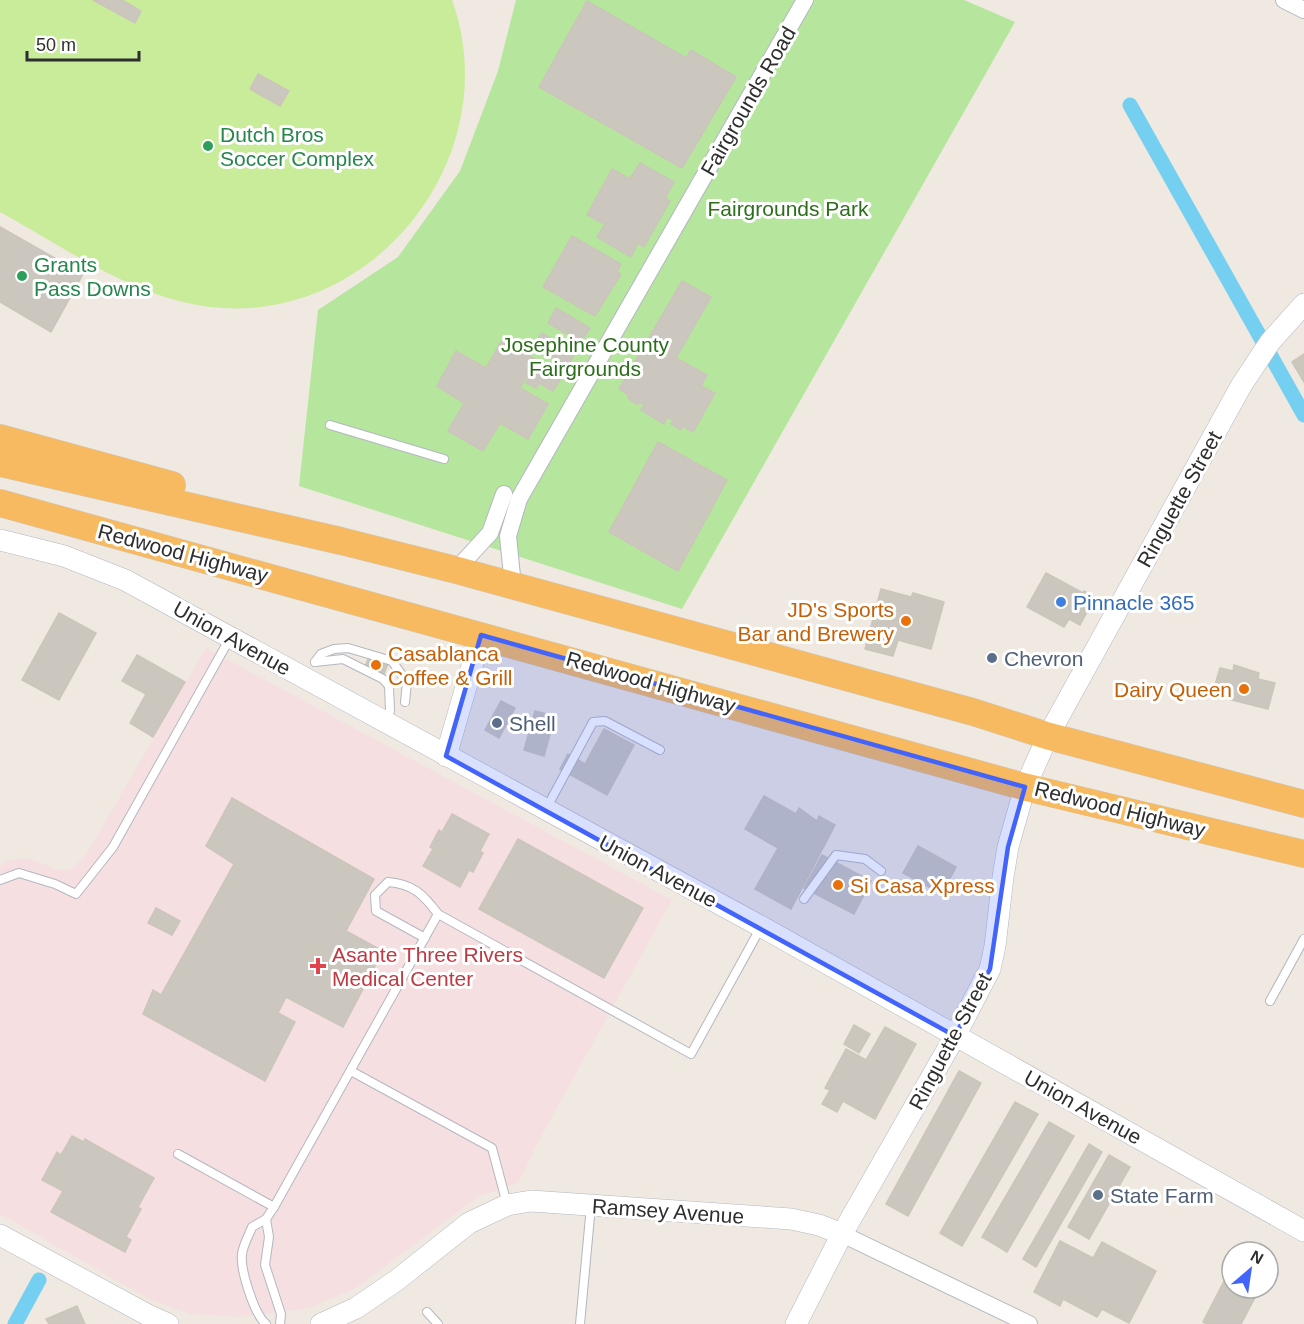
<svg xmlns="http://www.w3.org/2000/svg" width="1304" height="1324" viewBox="0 0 1304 1324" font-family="Helvetica,sans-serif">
<rect width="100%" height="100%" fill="#efe9e1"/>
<polygon fill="#f5dfe0" points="206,648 672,900 537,1144 519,1182 478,1197 356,1288 309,1308 241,1317 190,1314 147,1298 0,1214 0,866 9,860 28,858 56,869 71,869 86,855"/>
<polygon fill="#b6e59e" points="516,0 964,0 1015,22 682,609 299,486 318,310 398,257 460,171 498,71"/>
<path fill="#c9ec9a" d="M0,0H452C508,155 375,326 210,307C135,298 65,248 0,212Z"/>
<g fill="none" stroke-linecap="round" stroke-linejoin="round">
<g stroke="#75cff0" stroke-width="15">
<polyline points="1130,105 1304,415"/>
<polyline points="15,1324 39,1280"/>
</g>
</g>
<g fill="#cbc7bf" stroke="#cbc5ba" stroke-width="1.5">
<polygon points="93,0 122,0 141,11 135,23"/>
<polygon points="587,1 686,58 691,50 736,77 682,168 539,87"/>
<polygon points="258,74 289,91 280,106 250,89"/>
<polygon points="640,163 674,182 665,198 670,201 644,247 638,243 631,257 597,237 605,224 587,215 612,169 630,179"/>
<polygon points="0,227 83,274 51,332 0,302"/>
<polygon points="572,236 621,264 617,272 621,274 595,316 543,287"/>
<polygon points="682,281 711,297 676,358 707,375 701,386 715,393 693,432 683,426 681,430 671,424 673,420 667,417 664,424 641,410 644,404 639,402 637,405 628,398 629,395 619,389"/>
<polygon points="556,308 590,328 581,342 548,323"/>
<polygon points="542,333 575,353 567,367 534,347"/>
<polygon points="502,340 537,360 520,388 548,404 528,439 500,423 483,451 448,431 464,403 437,386 456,351 486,368"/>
<polygon points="1304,354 1304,382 1292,362"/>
<polygon points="537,364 561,378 553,391 539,383 536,388 526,383"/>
<polygon points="658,442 727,480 678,571 609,532"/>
<polygon points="1046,573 1083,593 1084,591 1095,597 1080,625 1069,619 1064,627 1027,607"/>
<polygon points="881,589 911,597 913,593 944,602 931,649 898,640 893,656 865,649"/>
<polygon points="59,613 96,633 59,700 22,680"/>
<polygon points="137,655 185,682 153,737 130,723 146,694 122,681"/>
<polygon points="369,657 388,664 384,674 365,666"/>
<polygon points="1234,665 1259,673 1258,679 1275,683 1268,709 1212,695 1220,668 1233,671"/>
<polygon points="501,701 515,708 499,738 485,730"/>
<polygon points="535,711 555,716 544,756 524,750"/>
<polygon points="604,729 634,745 607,795 560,769 568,754 585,764"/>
<polygon points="764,796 796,814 799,808 817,821 819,816 835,825 791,909 755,889 778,848 745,829"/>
<polygon points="232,798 374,879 346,931 383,951 343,1027 286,997 278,1013 295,1022 265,1081 143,1014 153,990 161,995 234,864 206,846"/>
<polygon points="452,814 489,834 480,851 483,853 473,872 469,870 460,887 423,866 433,849 430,847 439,830 442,832"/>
<polygon points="518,839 643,908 604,978 479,909"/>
<polygon points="918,846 956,867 942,894 903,873"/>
<polygon points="822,855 871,881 854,914 804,888"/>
<polygon points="156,908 180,921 172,935 148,923"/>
<polygon points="854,1025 870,1034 859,1053 844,1044"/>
<polygon points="885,1027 916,1044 875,1119 843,1101 837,1112 822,1104 830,1090 825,1088 846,1049 866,1060"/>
<polygon points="959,1071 981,1083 908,1216 886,1204"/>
<polygon points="1015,1102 1038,1114 962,1246 940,1233"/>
<polygon points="1049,1122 1074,1136 1007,1252 982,1237"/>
<polygon points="72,1136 84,1142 85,1139 154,1178 138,1207 141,1209 126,1237 131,1240 125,1252 51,1212 63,1191 42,1180 57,1152 61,1155"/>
<polygon points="1089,1144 1102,1152 1036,1267 1023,1259"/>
<polygon points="1109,1155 1130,1167 1089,1239 1068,1227"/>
<polygon points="1060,1241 1093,1258 1102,1242 1156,1271 1129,1323 1102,1309 1097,1317 1063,1299 1060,1306 1034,1292"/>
<polygon points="1232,1266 1232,1288 1260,1288 1241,1324 1207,1324 1203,1322"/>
<polygon points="77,1306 85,1324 49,1324 46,1319"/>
</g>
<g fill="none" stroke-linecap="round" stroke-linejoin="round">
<defs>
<g id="service">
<polyline points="330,425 444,459"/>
<polyline points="315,662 321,654 334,649 348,648 392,661 407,682 405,702"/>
<polyline points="315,662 343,659 383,679 389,686 390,711"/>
<polyline points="546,809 593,722 605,721 660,750"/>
<polyline points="0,880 19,873 55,884 76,894 113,847 230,638"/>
<polyline points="804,899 836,855 865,859 881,871"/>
<path d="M425,938L376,911L375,895L388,882C413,884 423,894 438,914"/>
<polyline points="1270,1001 1304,939"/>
<polyline points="351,1071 492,1148 507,1204"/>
<polyline points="178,1154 274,1207"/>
<polyline points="266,1219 269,1237 265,1265 281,1314 280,1324"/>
<polyline points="427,1312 438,1324"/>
<path d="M266,1324C254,1314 240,1269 242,1254C243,1245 249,1235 252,1227L266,1219L274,1207L438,914L691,1054L761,927"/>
<polyline points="580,1324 591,1206"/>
</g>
<g id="minor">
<polyline points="1284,0 1304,10"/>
<polyline points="456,570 490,533 504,494"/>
<polyline points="513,586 508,536 519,499 805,0"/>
<polyline points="842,1234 1029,1324"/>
</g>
<g id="tertiary">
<polyline points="0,540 64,556 125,580 762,927 1304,1231"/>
<polyline points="446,756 481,635"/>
<polyline points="0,1235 146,1314 168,1324"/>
<polyline points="321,1324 356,1308 397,1280 469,1223 507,1205 531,1201 791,1219 819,1225 842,1234"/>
<polyline points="796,1324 842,1234 955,1036 990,969 995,946 1003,877 1008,847 1025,787 1048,736 1241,386 1270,342 1304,304"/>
</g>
<g id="trunk">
<polyline points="0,438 172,485"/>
<polyline points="0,463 341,541 456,570 973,712 1048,736 1304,804"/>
<polyline points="0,503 1025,787 1304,854"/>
</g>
</defs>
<use href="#service" stroke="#b4b7c1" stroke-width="10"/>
<use href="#minor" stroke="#b4b7c1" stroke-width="18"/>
<use href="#tertiary" stroke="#b4b7c1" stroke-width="22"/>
<use href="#trunk" stroke="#c9c9c9" stroke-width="28"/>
<use href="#service" stroke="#fff" stroke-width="8"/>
<use href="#minor" stroke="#fff" stroke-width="16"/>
<use href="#tertiary" stroke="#fff" stroke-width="21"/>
<use href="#trunk" stroke="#f8ba60" stroke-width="27"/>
</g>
<path fill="#4264fb" fill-opacity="0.2" stroke="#4264fb" stroke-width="4.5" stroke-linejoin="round" d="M481,635L1025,787L1008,847L990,969L955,1036L446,756Z"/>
<g fill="#2e9e5b" stroke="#fff" stroke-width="2">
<circle cx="208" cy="146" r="6"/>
<circle cx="22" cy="276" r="6"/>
</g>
<circle fill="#3f7fe0" stroke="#fff" stroke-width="2" cx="1061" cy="602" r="6"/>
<g fill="#e8710a" stroke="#fff" stroke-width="2">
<circle cx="906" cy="621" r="6"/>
<circle cx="376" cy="665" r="6"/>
<circle cx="1244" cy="689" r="6"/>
<circle cx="838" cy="885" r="6"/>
</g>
<g fill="#5c6f8a" stroke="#fff" stroke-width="2">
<circle cx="992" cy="658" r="6"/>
<circle cx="497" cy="723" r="6"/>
<circle cx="1098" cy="1195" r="6"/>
</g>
<path fill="#e0444e" stroke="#fff" stroke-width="2" d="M315 957h6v6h6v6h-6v6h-6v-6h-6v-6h6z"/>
<g text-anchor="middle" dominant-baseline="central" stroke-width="6" stroke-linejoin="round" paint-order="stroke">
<g font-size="21" fill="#2e2e2e" stroke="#fff">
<text transform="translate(748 101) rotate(-60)">Fairgrounds Road</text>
<text transform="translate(1179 499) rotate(-61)">Ringuette Street</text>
<text transform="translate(183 553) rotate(15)">Redwood Highway</text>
<text transform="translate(232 638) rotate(29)">Union Avenue</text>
<text transform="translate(651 682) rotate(16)">Redwood Highway</text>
<text transform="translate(1120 809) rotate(14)">Redwood Highway</text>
<text transform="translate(658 871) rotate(28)">Union Avenue</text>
<text transform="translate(950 1041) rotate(-62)">Ringuette Street</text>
<text transform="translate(1083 1107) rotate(29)">Union Avenue</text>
<text transform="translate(668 1211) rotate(4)">Ramsey Avenue</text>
</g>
<g font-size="21" fill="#27864d" stroke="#fff" text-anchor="start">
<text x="220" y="134">Dutch Bros<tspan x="220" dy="24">Soccer Complex</tspan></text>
<text x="34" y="264">Grants<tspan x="34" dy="24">Pass Downs</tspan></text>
</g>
<g font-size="21" fill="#2c6e1b" stroke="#fff">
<text x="788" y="208">Fairgrounds Park</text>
<text x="585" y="344">Josephine County<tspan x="585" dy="24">Fairgrounds</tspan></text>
</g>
<g font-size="21" fill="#366cbe" stroke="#fff" text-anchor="start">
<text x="1073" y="602">Pinnacle 365</text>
</g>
<g font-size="21" fill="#c56008" stroke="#fff" text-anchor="end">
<text x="894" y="609">JD's Sports<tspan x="894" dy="24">Bar and Brewery</tspan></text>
<text x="388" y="653" text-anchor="start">Casablanca<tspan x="388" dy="24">Coffee &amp; Grill</tspan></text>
<text x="1232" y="689">Dairy Queen</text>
<text x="850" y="885" text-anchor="start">Si Casa Xpress</text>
</g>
<g font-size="21" fill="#4e5e75" stroke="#fff" text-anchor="start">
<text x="1004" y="658">Chevron</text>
<text x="509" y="723">Shell</text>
<text x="1110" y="1195">State Farm</text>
</g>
<g font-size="21" fill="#be3a42" stroke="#fff" text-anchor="start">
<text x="332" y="954">Asante Three Rivers<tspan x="332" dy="24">Medical Center</tspan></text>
</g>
</g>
<g transform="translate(1250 1270) rotate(29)"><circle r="28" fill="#ffffff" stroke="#ababab" stroke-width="1.5"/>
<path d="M0-4.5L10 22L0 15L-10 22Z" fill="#4264fb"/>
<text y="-9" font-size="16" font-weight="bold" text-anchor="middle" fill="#2e2e2e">N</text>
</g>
<path d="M27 51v9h112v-9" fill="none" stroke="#2e2e2e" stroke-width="3"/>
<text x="36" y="51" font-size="18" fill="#2e2e2e" stroke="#ffffff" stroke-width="4.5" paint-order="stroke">50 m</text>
</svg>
